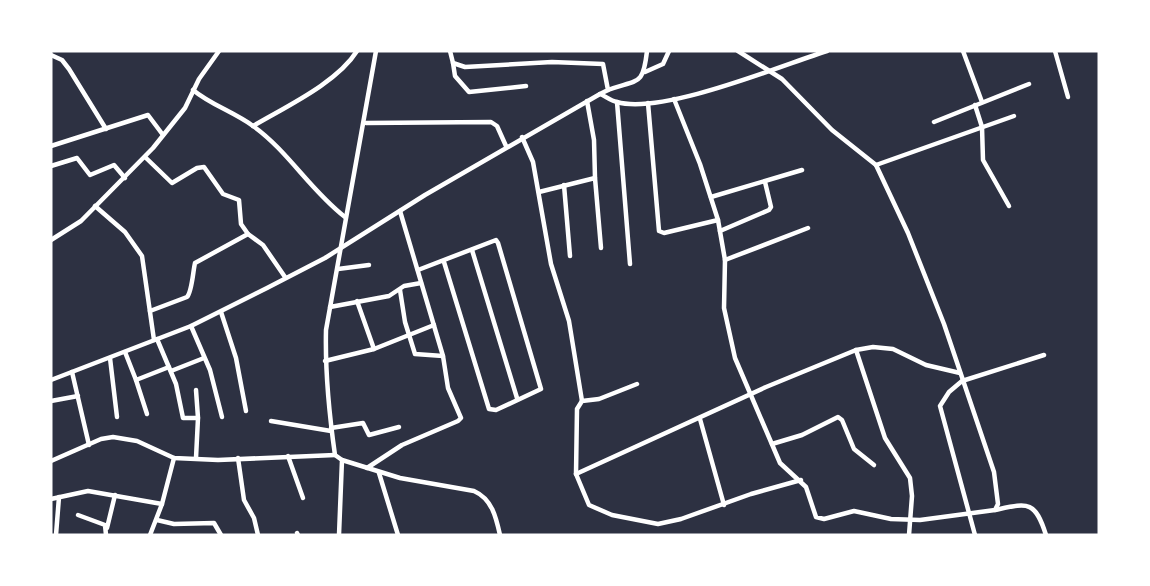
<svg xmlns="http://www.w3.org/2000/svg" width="1150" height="586" viewBox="0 0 1150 586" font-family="'Public Sans',sans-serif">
<rect width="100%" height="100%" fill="#2d3142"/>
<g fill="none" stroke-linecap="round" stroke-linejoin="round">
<g stroke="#fff" stroke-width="4.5">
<polyline points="450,51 453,63 465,67 552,62 603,64 608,90 600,94"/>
<polyline points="963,51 982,102"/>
<polyline points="1055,51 1068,97"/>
<polyline points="51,55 62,60 69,69 106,129"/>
<polyline points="453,63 455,76 469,92 526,86"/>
<polyline points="645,72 663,64 669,51"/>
<path d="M193,90C211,105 234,112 253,126C288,151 310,190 345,217"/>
<path d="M608,90C639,79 643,86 647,51"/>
<polyline points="674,99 700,164 718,220 725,260 724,308 735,358 780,463 806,487 816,517 824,519 854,511 891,519 920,520 995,510 998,504 994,472 944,324 908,233 876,165 832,130 782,79 738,51"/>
<polyline points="587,101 594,140 595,178"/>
<polyline points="617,102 630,264"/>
<polyline points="648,103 659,231 664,233 718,220"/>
<polyline points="975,105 982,127 983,160 1009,206"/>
<polyline points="934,122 1029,84"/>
<polyline points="366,123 491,122 497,126 506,146"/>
<path d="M253,126C285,107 337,83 357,51"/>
<polyline points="522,137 533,162 551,264 569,321 582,401"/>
<polyline points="51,146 148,115 163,135"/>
<polyline points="145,157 172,183 197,168 204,167 223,194 239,200 241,224 248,234 263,245 285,277"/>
<polyline points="876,165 1014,116"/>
<polyline points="51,166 77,158 90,175 114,165 125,178"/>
<polyline points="564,185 570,256"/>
<polyline points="539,192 595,178 601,248"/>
<polyline points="711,197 802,170"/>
<polyline points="95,206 125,232 142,256 154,340"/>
<polyline points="720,231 769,210 771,207 765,182"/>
<polyline points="51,240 81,221 153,148 185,108 199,79 219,51"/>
<polyline points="472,250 517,398"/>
<polyline points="725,260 808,228"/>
<polyline points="338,269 369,265"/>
<polyline points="418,270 496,240 498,243 541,389 496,410 489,409 444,262"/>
<polyline points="400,290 405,322 415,354 443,356"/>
<polyline points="357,301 374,349"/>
<polyline points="330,307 389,296 404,286 421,283"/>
<path d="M150,311L187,297C192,292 193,271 195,263L248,234"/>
<polyline points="221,312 236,358 246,411"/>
<polyline points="191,326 210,370 222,417"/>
<polyline points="157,339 176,384 183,418 198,418 196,458"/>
<polyline points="856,350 885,438 910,478 912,496 909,535"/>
<polyline points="125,352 136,380 169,367"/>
<polyline points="110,358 117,417"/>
<polyline points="325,361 374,349 434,325"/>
<polyline points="171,371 204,358"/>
<polyline points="72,372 89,445"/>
<path d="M51,380L191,326L267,288L325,258L425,195L600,94C605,96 611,101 617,102C662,115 780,66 827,51"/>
<polyline points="136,380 147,414"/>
<polyline points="637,384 599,399 582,401 577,409 576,474 589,505 612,515 658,524 681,519 751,494 801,480"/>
<polyline points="196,390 198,418"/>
<polyline points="51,401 78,396"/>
<polyline points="700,419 724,505"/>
<polyline points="271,421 331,431"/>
<polyline points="331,428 363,423 369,435 399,427"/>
<polyline points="772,444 802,435 838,417 842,420 854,449 874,465"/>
<polyline points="288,456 303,498"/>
<polyline points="238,458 244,500 254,518 258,535"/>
<path d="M342,460L400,478L474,491C492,499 496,517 500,535"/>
<polyline points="51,461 101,439 113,437 137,441 174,458 218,460 335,455"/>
<polyline points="367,468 402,445 458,421 461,418 448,388 443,356 400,211"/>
<polyline points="379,473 398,535"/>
<polyline points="576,474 766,387 856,350 873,347 893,349 926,365 960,373"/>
<polyline points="51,499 88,491 162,504"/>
<path d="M995,510C1028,503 1035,500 1046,535"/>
<polyline points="78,515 105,525 106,535"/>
<polyline points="157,520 174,524 214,523 221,535"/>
<polyline points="107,528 115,495"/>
<polyline points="297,533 298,535"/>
<polyline points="56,535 59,497"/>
<polyline points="150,535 162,504 174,458"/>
<path d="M339,535L342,460L335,455C329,413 325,372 326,330L376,51"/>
<polyline points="975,535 940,406 949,392 962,381 1044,355"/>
</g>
</g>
<rect width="1150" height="586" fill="none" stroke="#ffffff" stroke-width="105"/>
</svg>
